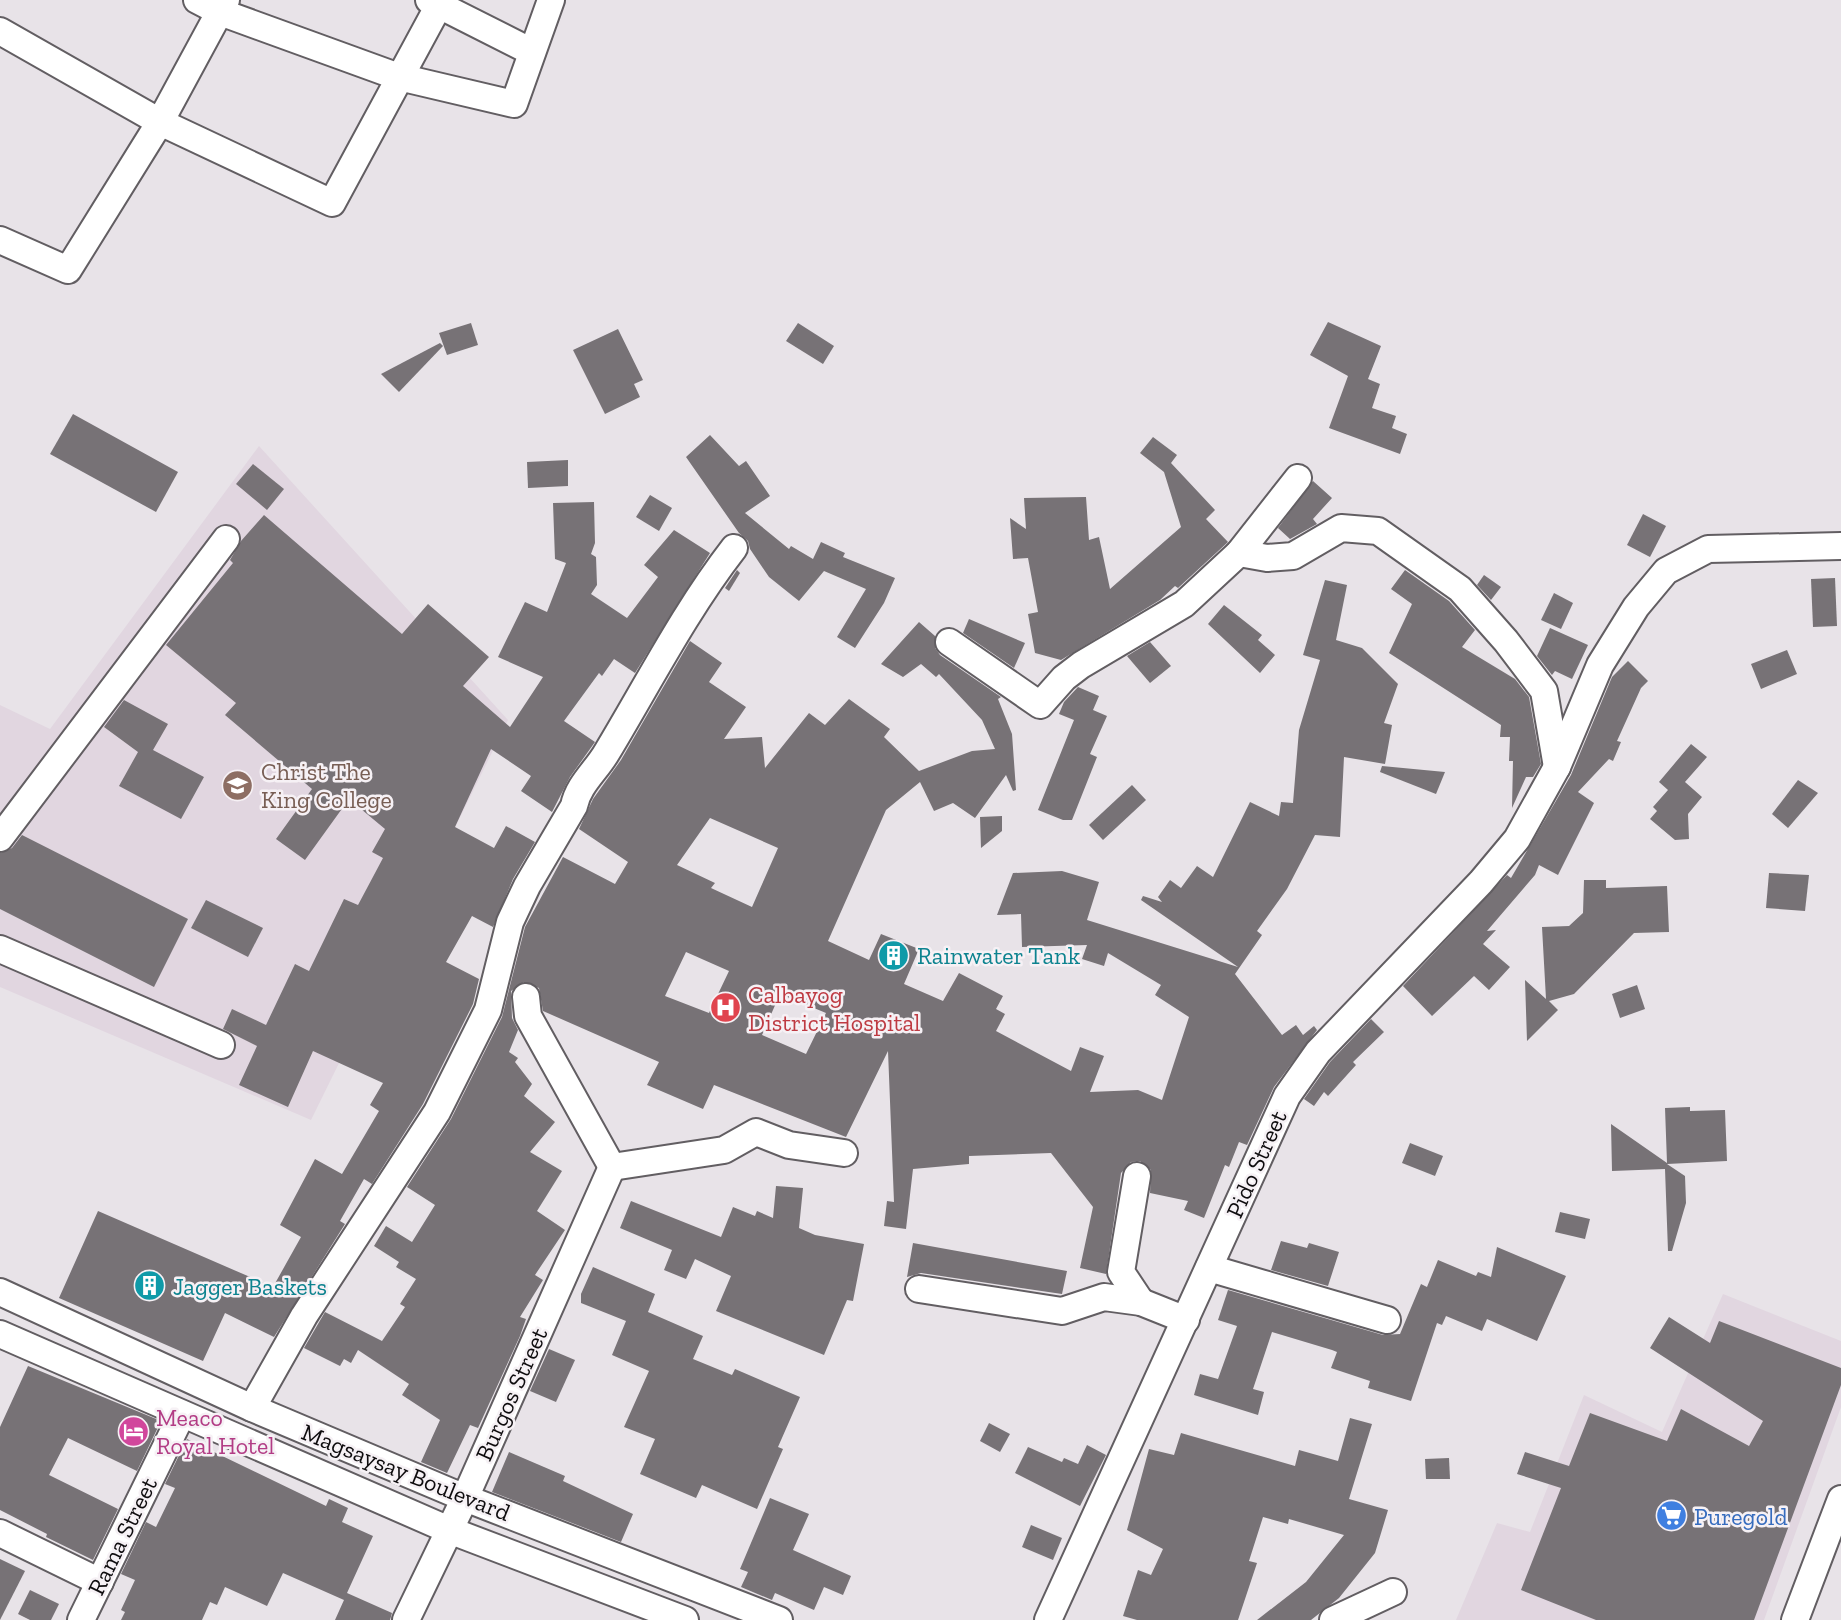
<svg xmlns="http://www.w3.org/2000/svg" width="1841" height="1620" viewBox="0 0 1841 1620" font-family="'Zilla Slab',serif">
<rect width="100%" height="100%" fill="#e8e3e8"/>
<g fill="#e1d6e0">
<polygon points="259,446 508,720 311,1120 0,987 0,705 50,729"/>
<polygon points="1723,1294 1841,1341 1841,1407 1764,1620 1456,1620 1497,1523 1530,1532 1584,1395 1662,1432"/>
</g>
<g fill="#777276" fill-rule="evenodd">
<polygon points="1328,322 1381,346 1368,379 1380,384 1372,408 1396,416 1392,428 1407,434 1400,454 1329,428 1348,376 1310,355"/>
<polygon points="471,323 478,345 447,355 439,333"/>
<polygon points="798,323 834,346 823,364 786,341"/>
<polygon points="618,329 643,380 634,384 640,397 605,414 573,350"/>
<polygon points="440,343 443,346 399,392 381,374"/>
<polygon points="73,414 178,472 156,512 50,454"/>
<polygon points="710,435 739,466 746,461 770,496 745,513 789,549 791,546 813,559 821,542 845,553 843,557 895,578 884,603 855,648 837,637 866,589 824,571 799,601 769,577 750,549 748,541 739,533 686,457"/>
<polygon points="1153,437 1177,455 1171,463 1215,510 1206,519 1228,542 1178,588 1175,586 1160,600 1061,660 1035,653 1028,614 1038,612 1028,558 1013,559 1010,518 1026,529 1024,498 1086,497 1089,540 1099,537 1110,589 1181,527 1164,472 1140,453"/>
<polygon points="568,460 568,486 528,488 527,462"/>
<polygon points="253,464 284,489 267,510 236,484"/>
<polygon points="1313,481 1332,498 1313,519 1317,524 1290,539 1278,528"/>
<polygon points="650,495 672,508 659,531 636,517"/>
<polygon points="594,502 595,543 591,554 596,557 597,585 591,594 627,618 658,577 644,565 674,530 710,553 635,673 614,659 602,676 599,673 564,721 595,742 570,777 552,812 521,791 531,776 491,749 455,827 494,848 506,826 535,842 513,879 493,927 472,916 446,962 479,979 473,1004 423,1104 372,1184 364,1179 340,1221 345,1224 274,1337 225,1313 203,1361 59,1298 98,1211 273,1287 301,1237 280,1225 315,1159 342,1174 379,1111 370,1105 383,1083 313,1051 288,1107 239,1085 257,1046 223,1029 232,1009 266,1025 295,964 309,971 344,899 358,905 383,858 372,852 385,829 349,799 305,860 276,839 312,789 225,715 236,703 166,645 233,563 230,560 241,541 264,515 402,634 428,604 489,657 463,686 510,727 543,677 498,657 525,602 547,612 566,563 555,559 553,503"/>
<polygon points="1643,514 1666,526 1650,557 1627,545"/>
<polygon points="737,570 740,573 729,591 725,588"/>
<polygon points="1405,570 1449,601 1475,630 1462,647 1515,679 1529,697 1541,764 1533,777 1526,777 1512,808 1513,761 1509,761 1510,737 1500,737 1501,725 1389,653 1412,604 1391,589"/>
<polygon points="1484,575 1501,587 1491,600 1477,585"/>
<polygon points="1835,578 1837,626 1813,627 1811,579"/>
<path d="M1325,580L1347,585L1336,640L1362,648L1398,684L1384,723L1392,725L1385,764L1344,757L1340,837L1315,835L1287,889L1257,931L1262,935L1235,974L1282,1035L1296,1025L1303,1035L1314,1026L1317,1030L1274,1087L1247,1145L1239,1142L1229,1167L1225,1165L1204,1218L1184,1210L1188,1201L1150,1193L1151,1170L1140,1161L1131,1162L1121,1173L1106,1274L1080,1268L1093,1207L1051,1153L969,1156V1164L913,1169L906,1229L884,1226L887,1201L894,1202L888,1051L846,1137L714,1085L703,1109L647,1085L659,1062L543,1011L539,988L524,982L511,991L512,1018L518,1030L509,1052L518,1058L515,1062L532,1084L524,1096L555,1122L530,1152L562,1171L537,1211L565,1230L535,1275L543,1280L520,1317L526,1319L520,1336L478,1428L470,1425L447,1473L421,1462L440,1420L402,1395L409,1384L358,1350L351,1363L344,1359L340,1366L304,1348L325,1312L382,1341L405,1307L400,1304L416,1279L396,1267L399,1262L374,1246L386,1226L412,1242L435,1205L407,1187L451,1119L502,1017L525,927L563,857L615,884L628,862L579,829L593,799L621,760L690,641L722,663L709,682L746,707L724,739L762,737L765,768L809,713L825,725L849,699L890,729L884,737L919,771L972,751L995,749L982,720L939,674L936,677L921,664L903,677L881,664L919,622L935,636V648L940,655L1001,697L998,699L1012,734L1016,790L1013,791L1006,775L975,818L953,803L934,811L920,782L886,810L828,941L869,960L881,934L919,949L904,984L943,1001L959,973L1003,996L996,1009L1005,1014L996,1031L1071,1071L1080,1047L1104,1056L1090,1092L1138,1090L1162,1100L1189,1017L1155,995L1161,985L1108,953L1104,966L1082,959L1087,945L1022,947L1021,914L997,915L1013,873L1062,871L1099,882L1087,920L1238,967L1141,900L1143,896L1162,902L1158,897L1170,880L1181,888L1197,866L1213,877L1250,802L1279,816L1281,802L1293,803L1299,730L1320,660L1303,655ZM710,818L778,848L752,907L711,888L715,883L677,865ZM686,952L729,971L709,1013L665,996ZM780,994L826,1013L806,1054L762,1035Z"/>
<polygon points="1554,593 1573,603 1561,629 1541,620"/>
<polygon points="1224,605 1262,635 1258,640 1275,655 1260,673 1208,624"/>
<polygon points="969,619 1025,643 1014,668 963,633"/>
<polygon points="1550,628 1588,645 1572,679 1555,671 1552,675 1537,656"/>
<polygon points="1150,642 1171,666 1150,683 1127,656"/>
<polygon points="1787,650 1797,674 1761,689 1751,664"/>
<polygon points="1628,661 1648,681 1641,688 1617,741 1621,742 1613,761 1609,759 1578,792 1594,803 1558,875 1539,865 1535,875 1487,931 1496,930 1483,944 1510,967 1489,990 1474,976 1432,1016 1403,986 1507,875 1511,878 1571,775 1612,677"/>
<polygon points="1078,687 1099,696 1093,710 1107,716 1090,754 1097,757 1072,820 1063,820 1038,810 1074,720 1059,714 1064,702"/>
<polygon points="124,700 168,724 153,750 204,777 181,819 119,786 138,752 104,727"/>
<polygon points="1691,744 1707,757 1685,782 1702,797 1688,814 1689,839 1675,840 1650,819 1657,811 1653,807 1668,790 1659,782"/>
<polygon points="1382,766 1445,772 1436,794 1380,772"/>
<polygon points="1798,780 1818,793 1788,828 1772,814"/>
<polygon points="1132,785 1146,800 1103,840 1089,825"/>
<polygon points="1002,816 1002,831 981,848 980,817"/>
<polygon points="22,835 188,919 154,987 0,909 0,853 12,848"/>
<polygon points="1769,873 1809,875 1805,911 1766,908"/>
<polygon points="1584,880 1606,880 1606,888 1667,886 1669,932 1634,933 1574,994 1549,1001 1558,1010 1527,1041 1525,980 1546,999 1542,927 1569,926 1583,913"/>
<polygon points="206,900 263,928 248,957 191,928"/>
<polygon points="1637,985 1645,1009 1620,1018 1612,994"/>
<polygon points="1371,1019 1384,1032 1353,1062 1356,1065 1328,1096 1324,1092 1314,1106 1304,1099 1330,1062"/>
<polygon points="1690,1107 1690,1111 1725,1110 1727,1161 1667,1164 1685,1176 1686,1203 1672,1251 1668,1251 1665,1169 1612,1171 1611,1124 1667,1163 1665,1108"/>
<polygon points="1410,1143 1443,1156 1435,1176 1402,1163"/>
<polygon points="776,1186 803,1188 799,1228 815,1235 864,1244 853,1301 847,1300 824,1355 716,1311 731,1276 695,1259 686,1279 664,1270 672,1250 620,1228 631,1201 721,1237 733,1207 755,1216 757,1211 773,1218"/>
<polygon points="1560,1212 1590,1219 1585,1239 1555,1232"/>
<polygon points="1281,1241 1307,1248 1309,1243 1339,1252 1328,1286 1271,1270"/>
<polygon points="913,1243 1067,1271 1062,1294 921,1273 907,1277"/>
<polygon points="1497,1247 1566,1276 1537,1341 1487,1319 1482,1331 1446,1316 1442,1325 1437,1323 1411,1401 1368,1388 1370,1381 1331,1368 1337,1352 1332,1350 1272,1332 1253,1389 1264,1392 1258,1415 1194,1395 1200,1374 1218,1379 1237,1326 1218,1320 1228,1290 1383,1335 1400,1334 1421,1284 1427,1287 1438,1260 1476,1276 1478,1272 1491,1277"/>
<polygon points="593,1267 655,1294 648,1312 703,1336 693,1359 732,1375 735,1369 800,1397 778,1447 783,1449 757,1509 702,1485 696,1498 640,1474 655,1439 624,1427 649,1371 612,1355 626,1321 581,1303 581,1294"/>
<polygon points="1669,1317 1710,1343 1719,1321 1841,1368 1841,1385 1754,1620 1596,1620 1521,1590 1561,1488 1517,1474 1525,1452 1569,1466 1590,1413 1667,1441 1681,1409 1749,1446 1763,1421 1650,1348"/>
<polygon points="549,1349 575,1360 556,1402 530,1391"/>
<polygon points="28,1366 161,1421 137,1471 68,1438 49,1475 118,1509 93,1560 46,1537 47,1534 0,1510 0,1427"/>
<polygon points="1350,1418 1372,1424 1349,1499 1388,1510 1375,1553 1339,1598 1311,1620 1257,1620 1306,1582 1344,1535 1289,1519 1288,1524 1263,1517 1249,1561 1257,1563 1238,1620 1137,1620 1123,1616 1138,1570 1151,1575 1163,1549 1127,1530 1149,1449 1174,1455 1181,1433 1295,1466 1299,1450 1338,1461"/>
<polygon points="989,1423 1010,1434 1000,1452 980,1441"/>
<polygon points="187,1439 326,1506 329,1499 348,1508 342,1522 373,1536 347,1593 392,1613 390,1620 335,1620 344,1600 283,1573 267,1606 225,1587 217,1605 210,1602 202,1620 121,1620 125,1612 121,1610 135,1580 121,1574 146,1522 156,1527 175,1488 165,1484"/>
<polygon points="1087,1445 1106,1455 1080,1506 1015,1473 1028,1447 1062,1462 1064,1458 1078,1464"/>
<polygon points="509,1452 565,1476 563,1481 633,1514 621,1542 492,1492"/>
<polygon points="1449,1458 1450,1479 1426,1479 1425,1459"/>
<polygon points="770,1498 809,1514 793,1550 851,1576 843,1595 824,1587 814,1610 775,1593 772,1600 741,1587 748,1572 740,1569"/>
<polygon points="1031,1525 1062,1538 1053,1560 1022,1547"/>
<polygon points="0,1559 25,1571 0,1620"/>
<polygon points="30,1590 59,1604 51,1620 30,1620 18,1614"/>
</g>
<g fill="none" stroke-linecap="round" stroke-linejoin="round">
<defs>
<g id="minor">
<polyline points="197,0 220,12 399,77 514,104 551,0"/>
<polyline points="429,0 532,52"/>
<polyline points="0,31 160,122 332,203 439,5"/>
<polyline points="0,240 68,270 160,122 226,0"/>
<polyline points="1239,553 1267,558 1293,556 1341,528 1378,531 1460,589 1506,641 1544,691 1557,767"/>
<polyline points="949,642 1040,705 1064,678 1081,665 1184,604 1239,553 1298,478"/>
<polyline points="0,838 226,539"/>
<polyline points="0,949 221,1045"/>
<polyline points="526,997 528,1016 612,1167"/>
<polyline points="612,1167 724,1150 756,1132 789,1145 844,1153"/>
<polyline points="1137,1176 1121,1272 1141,1302"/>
<polyline points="1209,1268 1387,1320"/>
<polyline points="919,1289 1062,1311 1104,1297 1141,1302 1186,1320"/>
<polyline points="0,1292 252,1408 465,1498 779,1620"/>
<polyline points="0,1334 449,1530 685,1620"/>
<path d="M252,1408L304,1316L437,1112L488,1010L510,922L527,886L574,806C578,785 596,771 607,752C648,684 685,611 734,548"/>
<polyline points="0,1533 100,1582"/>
<polyline points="81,1620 182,1414"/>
<polyline points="406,1620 465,1498 612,1167"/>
<polyline points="1048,1620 1287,1096 1318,1052 1481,882 1517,839 1557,767 1600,665 1636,607 1666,571 1708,549 1841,546"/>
<polyline points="1333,1620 1393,1592"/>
<polyline points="1795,1620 1841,1499"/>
</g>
</defs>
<use href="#minor" stroke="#625e62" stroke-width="30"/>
<use href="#minor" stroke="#fff" stroke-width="26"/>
</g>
<defs>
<symbol id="university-disc" viewBox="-11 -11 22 22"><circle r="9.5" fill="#8d6e63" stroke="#f6f1f5"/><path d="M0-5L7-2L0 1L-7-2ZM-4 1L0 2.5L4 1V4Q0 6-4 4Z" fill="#fff"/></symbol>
<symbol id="building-disc" viewBox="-11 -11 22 22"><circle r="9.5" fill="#0f9aa8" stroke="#f6f1f5"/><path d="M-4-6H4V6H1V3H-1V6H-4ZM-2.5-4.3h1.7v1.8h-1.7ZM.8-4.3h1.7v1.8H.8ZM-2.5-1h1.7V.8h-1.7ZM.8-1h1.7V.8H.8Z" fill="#fff"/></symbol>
<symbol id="hospital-disc" viewBox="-11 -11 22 22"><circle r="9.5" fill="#e0444e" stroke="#f6f1f5"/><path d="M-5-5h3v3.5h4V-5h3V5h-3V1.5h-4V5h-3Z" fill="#fff"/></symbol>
<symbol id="hotel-disc" viewBox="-11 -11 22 22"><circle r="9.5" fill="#d1479c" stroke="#f6f1f5"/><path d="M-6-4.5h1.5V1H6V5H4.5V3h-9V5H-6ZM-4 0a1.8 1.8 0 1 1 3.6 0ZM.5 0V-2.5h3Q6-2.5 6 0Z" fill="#fff"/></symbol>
<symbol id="supermarket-disc" viewBox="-11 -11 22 22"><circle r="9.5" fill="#3f7fe0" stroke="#f6f1f5"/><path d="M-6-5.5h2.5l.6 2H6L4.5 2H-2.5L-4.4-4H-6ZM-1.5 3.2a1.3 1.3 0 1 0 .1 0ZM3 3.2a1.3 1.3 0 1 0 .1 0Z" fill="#fff"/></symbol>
</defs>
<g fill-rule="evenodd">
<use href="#university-disc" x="220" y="768" width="35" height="35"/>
<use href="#building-disc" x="876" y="938" width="35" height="35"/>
<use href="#hospital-disc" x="708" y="990" width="35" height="35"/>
<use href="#building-disc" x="132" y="1268" width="35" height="35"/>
<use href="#hotel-disc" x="116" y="1414" width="35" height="35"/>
<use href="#supermarket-disc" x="1654" y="1498" width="35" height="35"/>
</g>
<g text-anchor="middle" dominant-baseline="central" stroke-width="5" stroke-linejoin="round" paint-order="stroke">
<g font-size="24" fill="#785e54" stroke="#f6f1f5" text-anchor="start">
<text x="261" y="771">Christ The<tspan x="261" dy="28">King College</tspan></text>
</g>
<g font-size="24" fill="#0d838f" stroke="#f6f1f5" text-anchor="start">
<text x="917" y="955">Rainwater Tank</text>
<text x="173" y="1286">Jagger Baskets</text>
</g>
<g font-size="24" fill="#be3a42" stroke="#f6f1f5" text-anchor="start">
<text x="748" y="994">Calbayog<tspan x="748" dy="28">District Hospital</tspan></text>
</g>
<g font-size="24" fill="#0e0c0e" stroke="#f6f1f5">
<text transform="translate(1256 1164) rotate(-66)">Pido Street</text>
<text transform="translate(511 1394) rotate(-66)">Burgos Street</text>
<text transform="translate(406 1472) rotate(22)">Magsaysay Boulevard</text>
<text transform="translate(122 1536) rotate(-64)">Rama Street</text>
</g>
<g font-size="24" fill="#b23c85" stroke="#f6f1f5" text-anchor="start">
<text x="156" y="1417">Meaco<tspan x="156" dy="28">Royal Hotel</tspan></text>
</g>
<g font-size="24" fill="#366cbe" stroke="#f6f1f5" text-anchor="start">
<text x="1694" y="1516">Puregold</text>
</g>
</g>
</svg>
